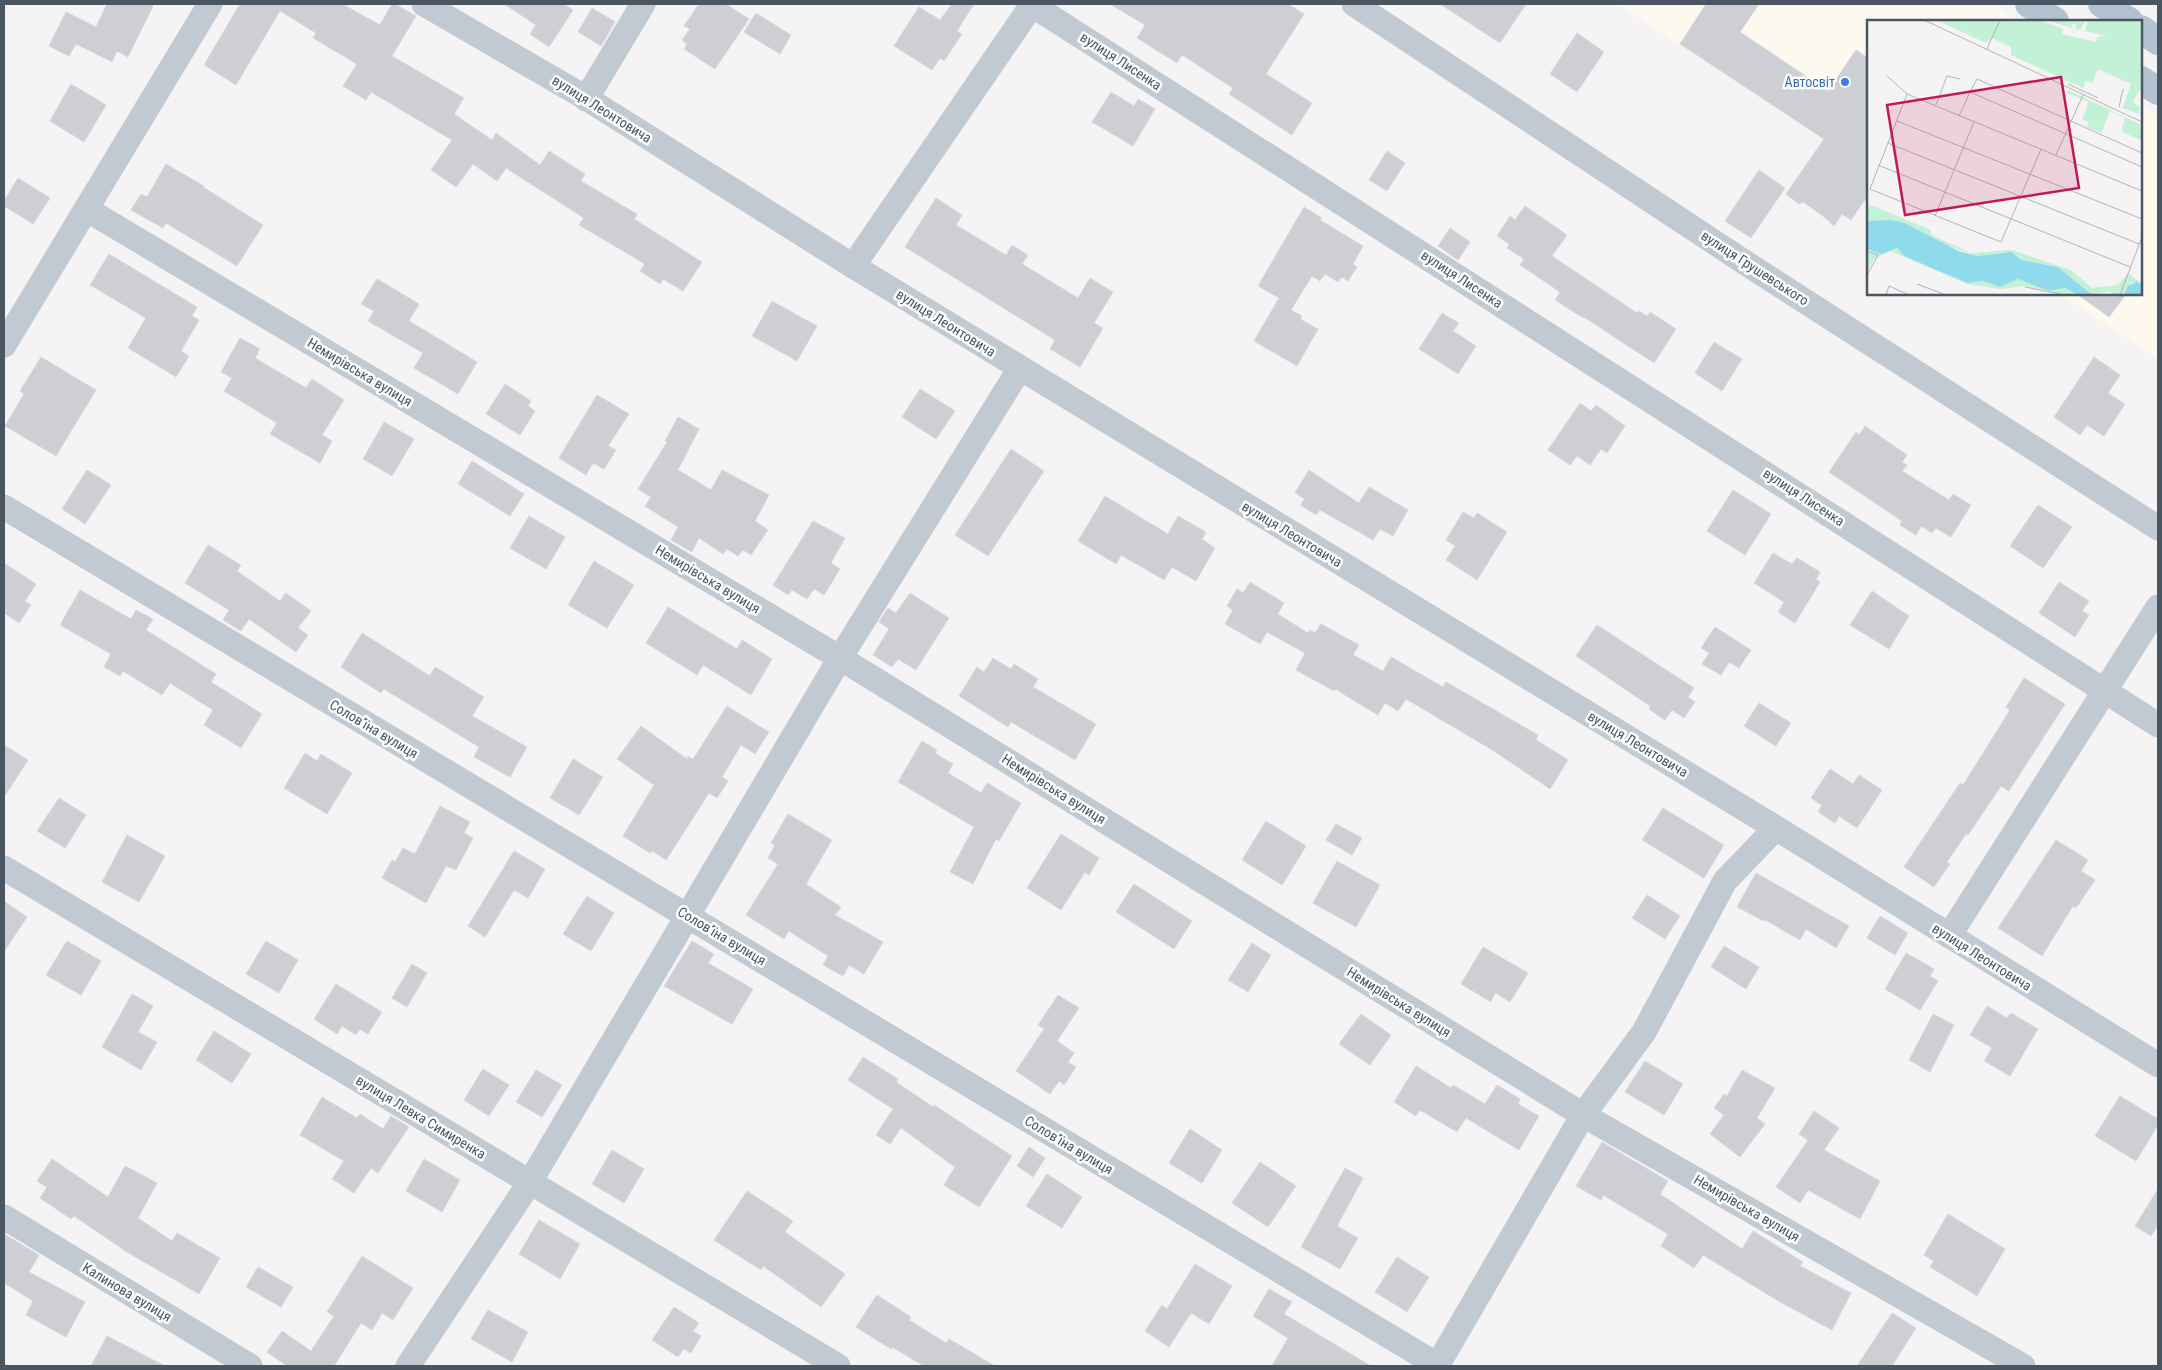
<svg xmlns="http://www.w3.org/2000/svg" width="2162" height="1370" viewBox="0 0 2162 1370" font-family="'Roboto Condensed',sans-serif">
<rect width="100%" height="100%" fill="#f5f3f3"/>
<g fill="#fdf9ef">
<polygon points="1617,4 1995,4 2020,21 1868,21 1868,168"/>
<polygon points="2141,104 2158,116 2158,359 2059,294 2141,294"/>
</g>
<g fill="#cdcfd5" stroke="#d7d9de">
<polygon points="107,4 154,4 128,57 117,51 112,62 76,44 69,56 49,46 66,12 96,27"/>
<polygon points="240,4 342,4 380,25 392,4 395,4 416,16 392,56 464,98 454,114 492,140 496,133 540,165 549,151 585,174 581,181 637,214 634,219 702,262 683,291 663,279 660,284 640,271 645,264 579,225 584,218 506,168 497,181 473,164 456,187 431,170 452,140 371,92 366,100 343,86 357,64 313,38 316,33 280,11 236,85 204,65"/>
<polygon points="504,4 564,4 573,10 549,47 530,34 536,25"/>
<polygon points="699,4 726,4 749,19 715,69 684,49 687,44 682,40 690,29 684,26"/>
<polygon points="952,4 974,4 957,31 962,34 944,61 940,58 932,70 894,46 919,7 940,20"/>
<polygon points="1110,4 1288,4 1304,14 1266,74 1312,103 1292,135 1229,94 1233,88 1182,55 1177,63 1137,38 1145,25"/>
<polygon points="1440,4 1526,4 1500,43"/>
<polygon points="1706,4 1759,4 1740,32 1828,91 1856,50 1868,58 1868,195 1851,220 1842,214 1834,226 1823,216 1803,202 1799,204 1786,194 1824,139 1680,44"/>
<polygon points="592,8 615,22 601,46 578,32"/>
<polygon points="756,13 791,35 780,54 744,32"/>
<polygon points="1577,33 1604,52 1577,92 1550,74"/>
<polygon points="71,84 106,105 84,142 50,121"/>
<polygon points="1111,92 1134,106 1138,99 1155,109 1133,146 1092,122"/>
<polygon points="1387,151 1405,163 1387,191 1369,180"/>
<polygon points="166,164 204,186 203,187 263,225 237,266 166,223 163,228 131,210 141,194 147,197"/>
<polygon points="1759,170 1785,188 1751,238 1725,221"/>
<polygon points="18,178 50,198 33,224 4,206 4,201"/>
<polygon points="936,198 962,215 956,225 1006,255 1012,245 1028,255 1022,264 1078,298 1090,278 1113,292 1094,323 1103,328 1080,367 1050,349 1055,340 905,247"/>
<polygon points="1525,206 1567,235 1552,256 1637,313 1639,311 1647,316 1650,312 1676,329 1654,363 1584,317 1583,318 1555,300 1560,292 1520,265 1524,259 1507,248 1509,244 1497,236 1510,216 1515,220"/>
<polygon points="1304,207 1322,218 1320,220 1363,246 1353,264 1357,267 1348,281 1342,277 1338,282 1325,274 1320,281 1312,276 1291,310 1302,316 1300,319 1318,329 1297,366 1254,341 1279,298 1258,286"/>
<polygon points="1450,228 1470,242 1458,260 1438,246"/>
<polygon points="109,254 197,307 192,316 199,320 181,351 189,356 176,377 128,348 146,318 90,285"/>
<polygon points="377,279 419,304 409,321 477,362 458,394 414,368 423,353 368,321 374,311 361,304"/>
<polygon points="2077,294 2126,294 2109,317"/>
<polygon points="772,301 817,326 797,361 752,336"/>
<polygon points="1442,313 1459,323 1453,331 1476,346 1458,374 1419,349"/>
<polygon points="240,338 260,349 255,358 306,388 312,379 344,400 322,435 332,441 320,463 270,434 277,423 224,391 232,378 221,372"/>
<polygon points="1714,342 1742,359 1722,391 1695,373"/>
<polygon points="41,357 96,390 56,456 5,426 24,394 20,391"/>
<polygon points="2094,357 2120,375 2108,393 2125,404 2104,436 2087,425 2080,435 2054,417"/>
<polygon points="505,384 531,401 528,406 535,411 520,435 486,414"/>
<polygon points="920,389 955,411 936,439 902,417"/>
<polygon points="597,395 629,414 608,446 616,450 604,469 593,463 586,475 559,458"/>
<polygon points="1580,403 1591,411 1596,405 1625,426 1607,453 1601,449 1590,465 1577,456 1570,465 1548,450"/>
<polygon points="678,417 699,429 678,470 711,490 722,470 769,495 755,521 768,530 751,555 743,550 738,556 727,549 723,554 699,538 692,552 671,540 678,527 645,506 651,497 638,489 667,442 665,441"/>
<polygon points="384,422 414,439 392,476 363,459"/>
<polygon points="1865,426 1907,455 1902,462 1907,465 1902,471 1949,500 1953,494 1971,505 1951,537 1936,528 1932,533 1921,526 1916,535 1900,525 1902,521 1829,472 1856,432 1859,435"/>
<polygon points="1011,449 1044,471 988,556 955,535"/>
<polygon points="472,461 524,494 510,516 458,484"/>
<polygon points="87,470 111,485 85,524 62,509"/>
<polygon points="1309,470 1359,503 1369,487 1408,510 1393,536 1380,529 1373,540 1320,510 1316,515 1300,505 1305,499 1295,493"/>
<polygon points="1733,490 1771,514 1745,555 1707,531"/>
<polygon points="1105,496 1168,534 1178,516 1206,532 1202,539 1215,548 1196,581 1172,567 1164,580 1121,555 1116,564 1078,541"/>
<polygon points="2038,505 2072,527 2043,568 2010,546"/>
<polygon points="1463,512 1474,518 1477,513 1507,532 1477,580 1446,560 1455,546 1446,540"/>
<polygon points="529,516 565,537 546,569 510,548"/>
<polygon points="813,521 845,538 831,563 840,569 824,595 814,589 807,599 792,590 788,595 773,585"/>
<polygon points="208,545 241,565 237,571 280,601 286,593 311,611 298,628 308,635 296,652 249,619 241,631 223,620 229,610 185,583"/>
<polygon points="1773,553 1792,564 1797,558 1820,572 1816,580 1820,582 1795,623 1778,612 1784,602 1754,583"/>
<polygon points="594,561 634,585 607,628 568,605"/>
<polygon points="4,563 36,584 25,601 31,605 19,623 4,613"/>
<polygon points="1250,582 1284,603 1278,614 1308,633 1310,630 1315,633 1321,624 1359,645 1353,655 1383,671 1391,657 1443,687 1446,682 1538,735 1536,740 1568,760 1550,789 1494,751 1406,699 1398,711 1385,703 1378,715 1335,689 1334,691 1296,670 1305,653 1267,632 1260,644 1225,624 1233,610 1227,606 1237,589 1243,593"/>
<polygon points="2059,582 2089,601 2082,611 2089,615 2075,637 2039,613"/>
<polygon points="80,590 131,619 136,610 153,619 146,630 216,674 211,682 262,714 241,748 204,725 213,710 170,683 162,695 123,671 120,676 104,667 111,654 60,625"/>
<polygon points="1872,591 1909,616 1889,649 1850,625"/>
<polygon points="910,593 949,618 916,670 898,659 892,667 873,655 889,629 879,622 888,608 896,613"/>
<polygon points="668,607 737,649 742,640 772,659 751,695 703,665 697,675 646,643"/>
<polygon points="1597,625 1694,688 1688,697 1695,702 1684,718 1672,710 1665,720 1649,709 1650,706 1576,656"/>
<polygon points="1715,627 1751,650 1739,668 1729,662 1721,675 1702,664 1709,653 1701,648"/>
<polygon points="362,633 430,676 435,667 484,697 472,716 527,747 510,777 474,757 479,747 384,689 381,693 341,667"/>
<polygon points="993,658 1011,669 1014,664 1038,679 1033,687 1096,724 1075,760 1011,722 1008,727 959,696 977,667 984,672"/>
<polygon points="2024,678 2065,704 2009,791 2001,786 1968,835 1966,834 1947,862 1950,864 1934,887 1904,867 1960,783 1963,785 2010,710 2006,707"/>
<polygon points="1759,703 1791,723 1776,746 1744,726"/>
<polygon points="727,706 769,732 755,754 741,745 722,777 728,781 717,798 709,793 666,860 652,851 650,853 623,836 654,785 617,759 641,726 687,759 688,756 693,759"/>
<polygon points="922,741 937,750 935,753 953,764 948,773 981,793 987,783 1021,803 999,841 996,839 973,884 950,872 974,827 898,782"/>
<polygon points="4,745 28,760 4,797"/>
<polygon points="305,753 317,761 321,754 352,773 327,814 284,788"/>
<polygon points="573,759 603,777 579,815 550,798"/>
<polygon points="1830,769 1853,784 1859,775 1882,790 1857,828 1839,816 1835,823 1818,812 1822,805 1811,798"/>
<polygon points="59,798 86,815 65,848 37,831"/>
<polygon points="440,806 470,822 464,833 473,838 456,870 446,866 426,903 382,878 392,860 395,862 403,848 415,854"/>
<polygon points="1663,808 1724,845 1704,878 1642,840"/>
<polygon points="788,814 832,840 806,884 841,907 835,915 883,942 864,974 849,965 843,976 823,965 828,956 789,931 784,939 746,915 778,864 768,858 775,845 771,843"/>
<polygon points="1266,821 1306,846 1282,885 1242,860"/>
<polygon points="1336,824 1362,838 1352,855 1326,840"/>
<polygon points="1061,834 1099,858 1089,875 1085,872 1061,910 1027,888"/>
<polygon points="127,835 165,856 139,902 102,882"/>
<polygon points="2056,840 2088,860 2081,871 2095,880 2076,908 2073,906 2042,956 1998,928"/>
<polygon points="514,851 545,869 528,898 514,890 485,937 468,926"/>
<polygon points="1337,861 1380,885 1356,927 1313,903"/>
<polygon points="1756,873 1849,926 1836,948 1806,929 1800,940 1765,920 1764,921 1737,907"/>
<polygon points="1134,884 1192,921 1174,949 1116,912"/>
<polygon points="1647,895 1680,916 1665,939 1632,918"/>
<polygon points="587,896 614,913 591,951 563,934"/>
<polygon points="4,901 27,917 4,952"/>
<polygon points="1880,916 1908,933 1895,955 1867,938"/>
<polygon points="67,941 101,961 81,995 46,975"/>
<polygon points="266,941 298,960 279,993 246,974"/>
<polygon points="692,941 714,954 708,963 753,989 732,1024 664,986"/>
<polygon points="1252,943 1271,955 1248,992 1228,980"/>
<polygon points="1724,946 1759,967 1746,989 1711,967"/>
<polygon points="1483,947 1528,973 1510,1002 1495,993 1491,1002 1461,984"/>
<polygon points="1906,953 1934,969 1930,976 1938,981 1920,1010 1885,989"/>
<polygon points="412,964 427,973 407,1007 392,998"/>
<polygon points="336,984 382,1012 368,1034 360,1029 356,1035 342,1026 337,1034 314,1019"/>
<polygon points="132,994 153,1006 138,1032 157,1042 141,1070 102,1047"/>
<polygon points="1058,995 1079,1008 1057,1041 1074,1053 1068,1062 1076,1067 1064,1085 1059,1081 1050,1094 1016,1071 1044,1029 1038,1025"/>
<polygon points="1987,1006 2007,1018 2011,1013 2038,1029 2010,1076 1984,1061 1992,1048 1970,1035"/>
<polygon points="1361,1014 1391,1035 1370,1065 1339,1044"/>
<polygon points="1933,1014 1954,1025 1930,1072 1909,1060"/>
<polygon points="214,1031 251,1054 232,1083 196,1060"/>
<polygon points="863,1057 898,1079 896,1082 933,1107 934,1105 1012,1156 979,1207 944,1185 955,1167 901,1128 890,1144 876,1135 893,1109 848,1080"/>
<polygon points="1645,1061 1683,1084 1664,1115 1625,1092"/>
<polygon points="1416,1066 1451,1088 1453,1085 1485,1104 1497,1085 1520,1099 1518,1104 1539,1116 1519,1150 1466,1118 1457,1132 1420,1110 1416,1116 1394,1102"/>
<polygon points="483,1069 509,1085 489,1116 464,1100"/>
<polygon points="536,1070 562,1085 542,1117 516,1102"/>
<polygon points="1742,1070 1775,1088 1757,1118 1765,1124 1740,1157 1710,1134 1724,1115 1714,1108 1724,1094 1727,1096"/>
<polygon points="2120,1096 2158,1119 2158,1125 2136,1161 2095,1136"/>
<polygon points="322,1097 357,1118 360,1114 383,1129 391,1116 409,1127 378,1173 371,1168 354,1193 332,1179 344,1161 300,1135"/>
<polygon points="1814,1111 1839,1128 1824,1150 1880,1181 1860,1219 1808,1190 1800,1203 1776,1187 1808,1140 1799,1134"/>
<polygon points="1190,1129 1222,1150 1202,1183 1169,1163"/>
<polygon points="1602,1142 1668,1181 1660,1194 1742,1249 1753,1231 1803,1262 1800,1266 1851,1293 1832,1330 1780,1302 1703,1255 1694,1268 1661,1246 1668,1234 1603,1195 1601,1200 1576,1186"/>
<polygon points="1029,1147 1045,1158 1033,1177 1017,1166"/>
<polygon points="612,1150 644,1169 624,1203 592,1184"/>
<polygon points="52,1159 108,1197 125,1166 157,1183 138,1218 172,1241 177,1233 220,1258 199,1294 127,1252 74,1216 71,1219 40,1198 47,1187 37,1181"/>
<polygon points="424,1159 460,1180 442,1212 406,1191"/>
<polygon points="1260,1162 1296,1186 1268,1227 1232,1203"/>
<polygon points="1345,1168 1363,1178 1337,1226 1358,1238 1340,1269 1301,1247"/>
<polygon points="1047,1174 1082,1197 1062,1228 1026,1206"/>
<polygon points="2158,1189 2158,1225 2151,1236 2135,1226"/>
<polygon points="747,1191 793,1221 785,1232 845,1274 821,1307 763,1266 761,1270 714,1240"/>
<polygon points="1948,1214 2005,1249 1977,1296 1930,1267 1934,1261 1924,1255"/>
<polygon points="539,1220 580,1244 560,1279 519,1254"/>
<polygon points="4,1234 39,1255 29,1272 85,1302 66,1337 26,1315 33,1301 4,1283"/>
<polygon points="362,1256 413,1288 393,1320 382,1313 372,1330 361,1323 334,1366 287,1366 267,1352 282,1331 311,1351 334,1316 327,1312"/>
<polygon points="1397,1257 1429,1277 1407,1312 1375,1292"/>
<polygon points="1195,1264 1232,1286 1209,1324 1191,1313 1169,1347 1145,1331 1162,1305 1167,1309"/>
<polygon points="258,1267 293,1287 281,1307 246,1287"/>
<polygon points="1269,1289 1292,1302 1284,1314 1371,1366 1272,1366 1288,1338 1253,1316"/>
<polygon points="877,1295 911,1317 909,1320 946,1343 949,1339 995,1366 924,1366 892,1347 891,1349 856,1327"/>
<polygon points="674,1307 699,1323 693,1331 701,1336 691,1353 684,1349 678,1357 652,1340"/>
<polygon points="488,1310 528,1332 512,1362 471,1339"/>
<polygon points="1892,1313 1916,1328 1892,1366 1857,1366"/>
<polygon points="107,1336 165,1366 91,1366"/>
</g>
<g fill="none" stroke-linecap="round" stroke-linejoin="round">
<g stroke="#c1cad2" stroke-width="25">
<polyline points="424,4 581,95 853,266 1776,828 2158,1065"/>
<polyline points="1354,4 1741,260 2158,528"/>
<polyline points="586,99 643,4"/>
<polyline points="86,209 840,658 1583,1115 2023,1366"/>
<polyline points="853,266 1032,5 2158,725"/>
<polyline points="4,345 210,4"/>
<polyline points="4,507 1439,1366"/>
<polyline points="4,868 838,1366"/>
<polyline points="1949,936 2158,607"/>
<polyline points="4,1217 250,1366"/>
<polyline points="408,1366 530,1182 840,658 1020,368"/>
<polyline points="1437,1366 1583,1115 1644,1032 1725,881 1776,828"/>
</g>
<g stroke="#b3c2d1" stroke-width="28">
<polyline points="2029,4 2055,21"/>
<polyline points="2102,4 2129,21"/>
<polyline points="2141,29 2158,41"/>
<polyline points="2141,80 2158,91"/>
</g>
</g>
<circle fill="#3f7fe0" stroke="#fff" stroke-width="2" cx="1845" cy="82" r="5"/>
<g text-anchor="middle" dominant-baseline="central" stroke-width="5" stroke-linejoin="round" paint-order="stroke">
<g font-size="14" fill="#4a5661" stroke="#fff">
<text transform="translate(1121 61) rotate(33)">вулиця Лисенка</text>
<text transform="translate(602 109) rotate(32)">вулиця Леонтовича</text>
<text transform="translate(1755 268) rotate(33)">вулиця Грушевського</text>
<text transform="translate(1462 279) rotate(33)">вулиця Лисенка</text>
<text transform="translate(946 323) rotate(32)">вулиця Леонтовича</text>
<text transform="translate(360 372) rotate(31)">Немирівська вулиця</text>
<text transform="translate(1804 497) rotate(33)">вулиця Лисенка</text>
<text transform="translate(1292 534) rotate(31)">вулиця Леонтовича</text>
<text transform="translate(708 579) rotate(31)">Немирівська вулиця</text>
<text transform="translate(374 729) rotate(31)">Соловʼїна вулиця</text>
<text transform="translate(1638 744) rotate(31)">вулиця Леонтовича</text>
<text transform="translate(1054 789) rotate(32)">Немирівська вулиця</text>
<text transform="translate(722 936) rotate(31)">Соловʼїна вулиця</text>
<text transform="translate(1982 957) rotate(32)">вулиця Леонтовича</text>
<text transform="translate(1399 1002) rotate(32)">Немирівська вулиця</text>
<text transform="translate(421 1117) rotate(31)">вулиця Левка Симиренка</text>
<text transform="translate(1069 1145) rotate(31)">Соловʼїна вулиця</text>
<text transform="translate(1747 1208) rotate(30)">Немирівська вулиця</text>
<text transform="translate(127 1292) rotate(31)">Калинова вулиця</text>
</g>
<g font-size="14" fill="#366cbe" stroke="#fff" text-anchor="end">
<text x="1835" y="82">Автосвіт</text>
</g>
</g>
<g transform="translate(1867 20)">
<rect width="275" height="275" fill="#f5f3f3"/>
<path d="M69,0H173L196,9L195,14L229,22L230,17L239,16L218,11L221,0H275V70L273,69L266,82L273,87L271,94L256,88L264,64L231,49L225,63L219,61L216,68L144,35V27L125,18L119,23ZM180,0H219L213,10L208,9L209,4L206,3L204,8ZM201,70L275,105V121L254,111L258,98L243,91L234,113L220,107L222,102L215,99L222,82L200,73ZM4,185L64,210L63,214L104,233L145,230L204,250L225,268L251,265L261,253L275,264L264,263L257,275H246L243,271L225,275L191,247L154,240L140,232L110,236L80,226L38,203L0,201V190ZM30,228L41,238H46L101,263L116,261L133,267L151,259L182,271L198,268L211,275H201L158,266L133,269L100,264L23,231L7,239L0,252V229L15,234Z" fill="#c3f1d5"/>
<path d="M24,200L38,203L91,231L110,236L144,232L154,240L191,247L225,275H211L198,268L182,271L151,259L133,267L116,261L101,263L37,236L30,228L15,234L0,229V201ZM269,262L275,264V275H257L261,266Z" fill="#90daee"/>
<path fill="none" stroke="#b1b4b9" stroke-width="1" d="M57,0L275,102M120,29L133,0M20,56L40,74L3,169L134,222L174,129M201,64L231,78M103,72L110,59L275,133M40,74L275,171M69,85L80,56L93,59M252,87L256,69M92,96L103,72L275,147M30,101L275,199M21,123L272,224M189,135L216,75M11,145L263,247M68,196L107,102M0,231L11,235L0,255M50,264L79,275M158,267L198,275M19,275L22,266L42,275M253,275L275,217"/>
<path fill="#c2185b" fill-opacity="0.15" stroke="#c2185b" stroke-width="2.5" d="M194,57L212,168L38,195L20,85Z"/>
<rect width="275" height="275" fill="none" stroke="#4a5661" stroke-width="2.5"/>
</g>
<rect width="2162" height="1370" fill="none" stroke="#4a5661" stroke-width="10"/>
</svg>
